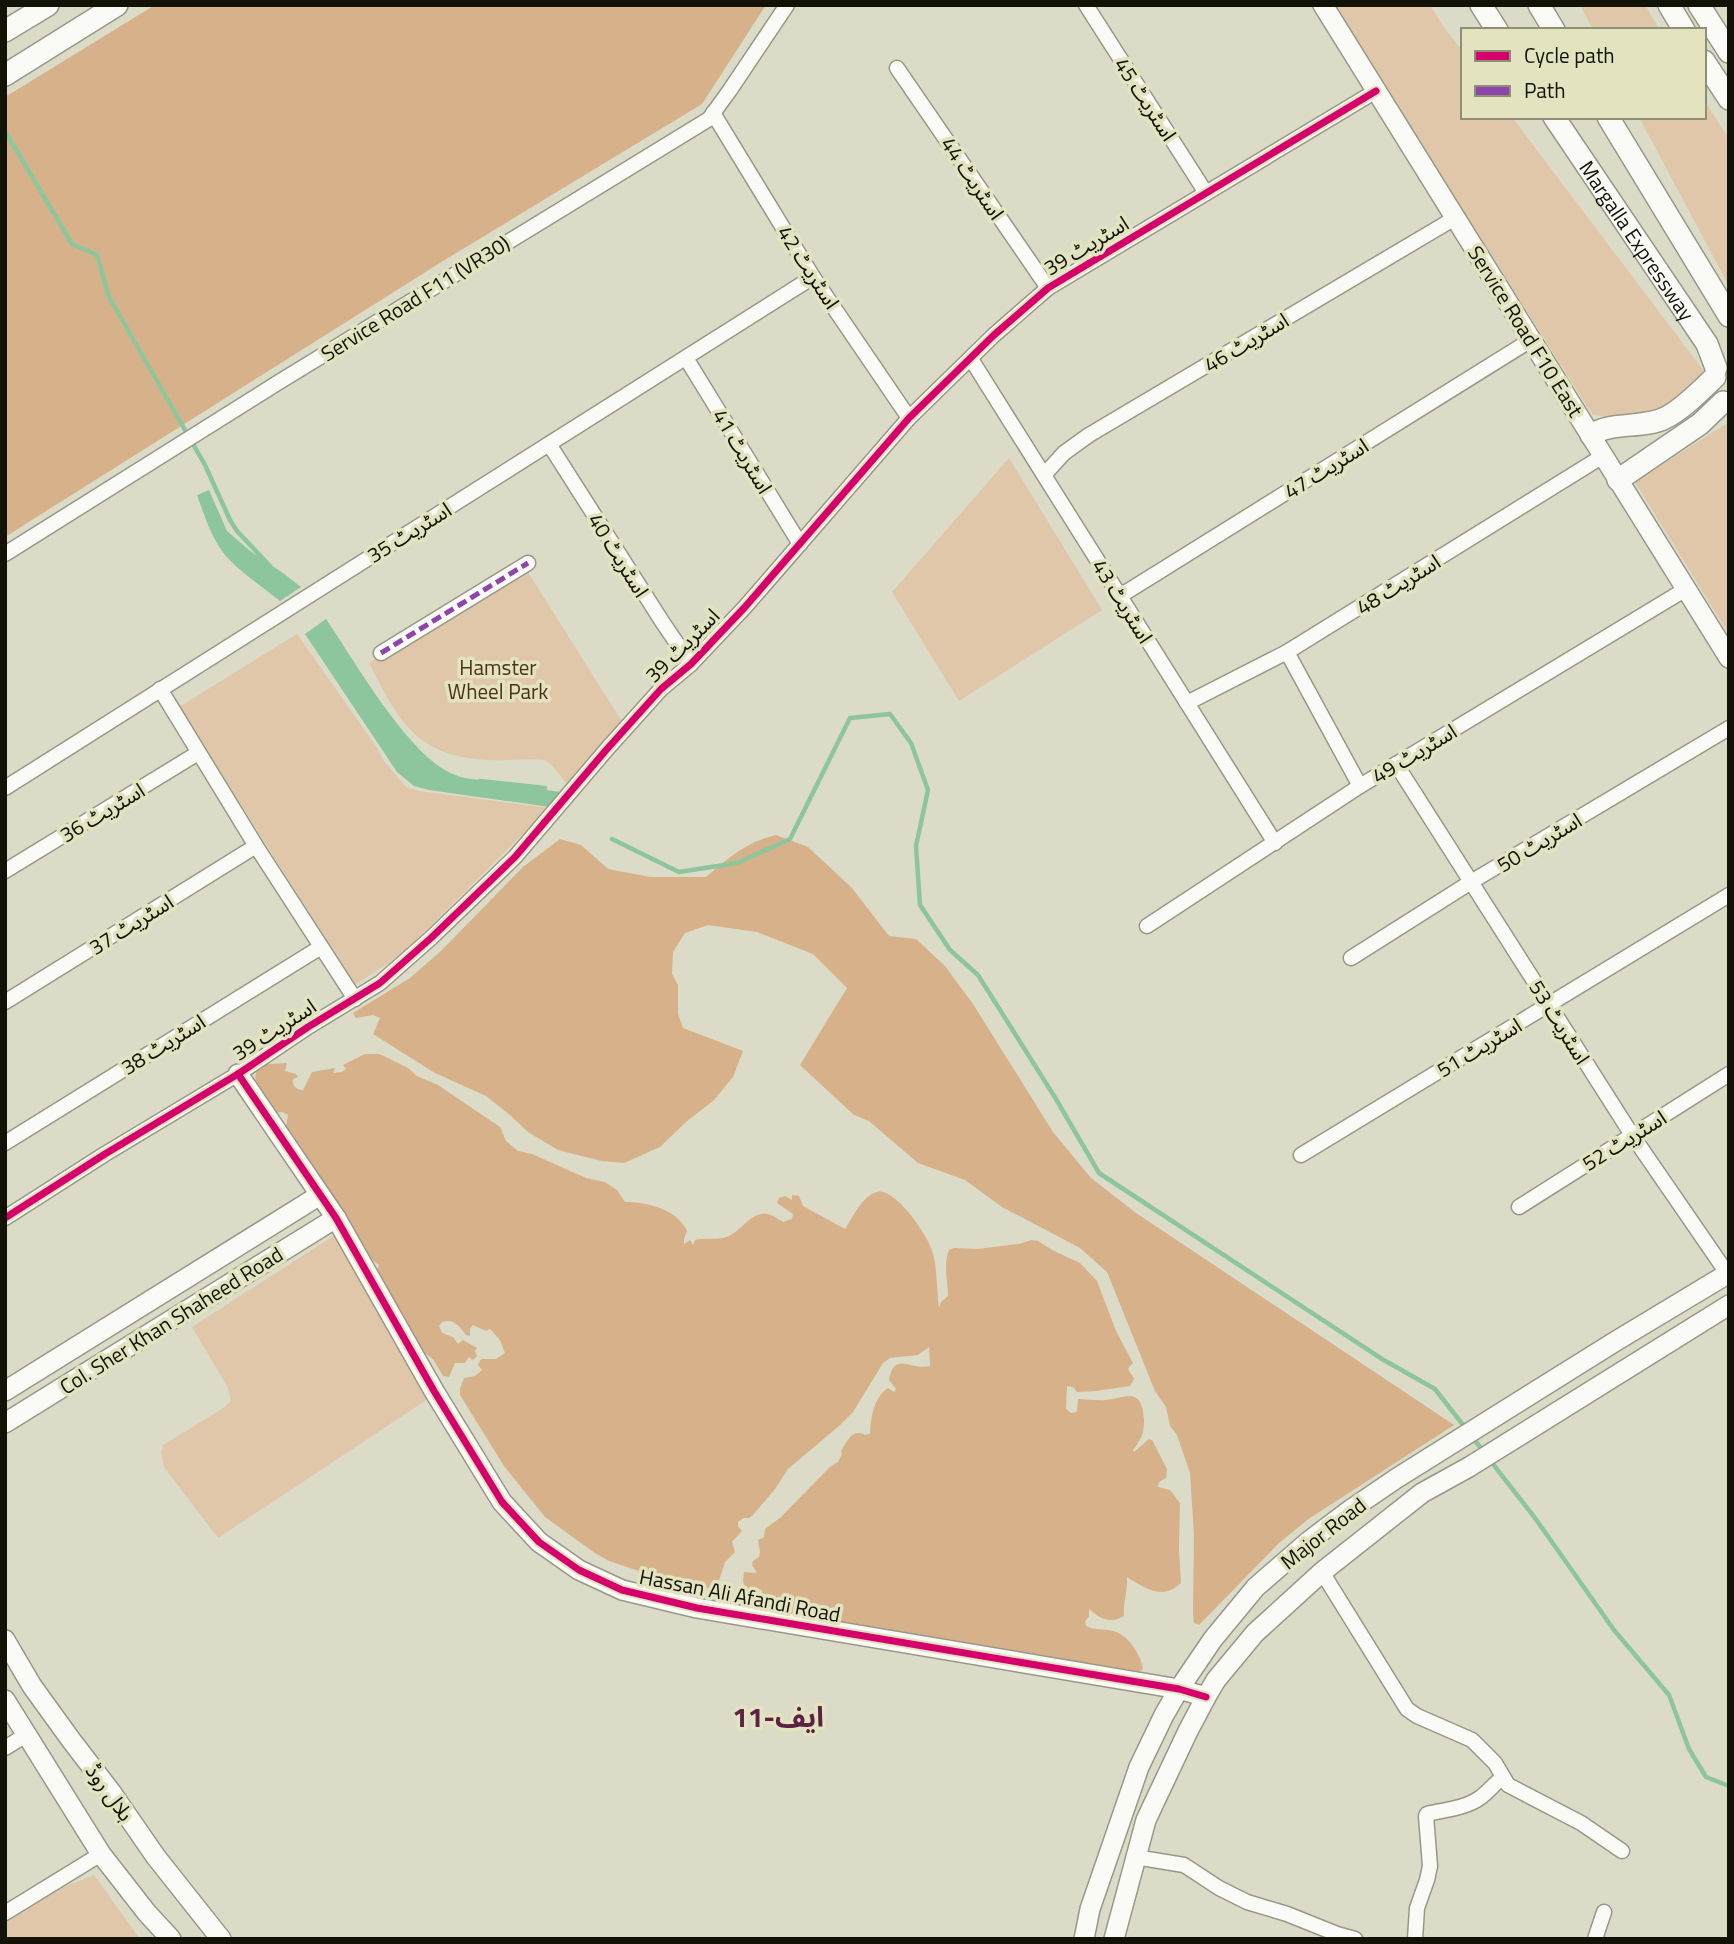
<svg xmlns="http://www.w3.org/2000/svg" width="1734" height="1944" viewBox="0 0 1734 1944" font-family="'Titillium Web','Noto Sans Arabic',sans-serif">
<rect width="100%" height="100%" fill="#dbdbc8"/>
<g fill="#e0c7aa">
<path d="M1333,5H1430L1443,26L1463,52V117H1512L1706,374C1695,384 1675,405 1663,411C1642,421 1614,421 1592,414Z"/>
<polygon points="1580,5 1645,5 1660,30 1593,30"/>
<polygon points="1704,100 1729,139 1729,286 1639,117 1704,117"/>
<polygon points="1726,424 1729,424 1729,634 1635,482"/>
<polygon points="1009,458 1102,610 959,701 892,592"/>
<path d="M526,569L626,728L572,790L551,764L544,760C526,758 507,761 489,760C416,757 399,721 369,663Z"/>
<polygon points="297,634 378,749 383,760 406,787 419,791 549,808 403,953 355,985 179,707"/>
<polygon points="335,1235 431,1397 218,1538 164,1467 161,1453 163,1445 222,1409 231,1401 227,1386 192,1327"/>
<polygon points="94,1875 140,1939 5,1939 5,1923 62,1888"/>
</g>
<g fill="#d7b189">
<polygon points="155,5 766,5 702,104 443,261 5,537 5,97"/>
<path d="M776,835L808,847L852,888L889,936L916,939L945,966L973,1004L1053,1132L1091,1178L1136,1213L1454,1425L1310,1518L1280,1542L1199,1625L1194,1623L1193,1613L1194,1535L1190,1473L1177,1435L1170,1426L1166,1407L1155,1391L1107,1272L1080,1248L1002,1207L965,1180L918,1163L869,1121L854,1115L800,1065L847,988L813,954L757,932L708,925L685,933L673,952L672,974L678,985V1014L683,1028L743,1051L733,1077L714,1100L686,1122L660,1147L624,1163L602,1161L558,1150L528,1132L510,1115L486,1096L435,1073L373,1034L380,1018L373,1015L356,1018L353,1013L410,978L441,951L523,867L560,839L581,845L608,869L650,877H706C729,858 745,842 776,835Z"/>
<path d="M365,1054H379L386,1057L408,1068L417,1076L438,1085L500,1127L506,1141L518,1151L532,1154L586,1178L605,1182L617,1190L625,1202C647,1202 677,1209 687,1231L684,1239V1244L690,1240L693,1245L695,1240C706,1237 718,1241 729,1236C744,1229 754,1207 773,1216C776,1217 779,1220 783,1222L792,1219L793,1214L777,1203L779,1198L785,1196L792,1200V1195L799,1196L803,1206L845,1229C853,1217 862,1196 877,1192C894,1187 926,1233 931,1248C938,1266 936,1289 939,1308L941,1302L948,1296C948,1281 943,1265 949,1250L954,1248L977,1249L1019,1244L1031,1240L1038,1241L1054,1251L1080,1263L1097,1281L1116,1331L1133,1363L1128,1368C1131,1378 1138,1375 1130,1386L1096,1391L1077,1392L1073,1387L1067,1386L1066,1409L1071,1413L1077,1412L1078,1399C1087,1399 1097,1401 1106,1400C1128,1397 1142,1387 1144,1420C1144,1434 1141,1440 1133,1450L1134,1452L1149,1439L1152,1440L1167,1469L1166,1478L1159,1482L1158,1487L1170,1490L1180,1503L1179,1550L1181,1583C1162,1601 1145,1588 1127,1577C1128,1590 1123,1602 1124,1616C1111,1624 1100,1619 1089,1609V1617L1085,1621L1086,1626C1096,1631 1103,1628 1113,1631C1128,1634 1141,1655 1143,1669L1137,1673L1113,1674L772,1609L761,1599L762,1590L756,1588L753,1592L746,1591L743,1581L744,1572L757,1573L752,1565L753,1561L759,1557L760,1552L758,1540L764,1537L765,1529L781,1517L830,1467L838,1462L842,1454L841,1451C847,1442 852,1428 865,1435L870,1434C871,1418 873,1398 888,1388L894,1392L896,1389L889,1380C894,1350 911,1371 930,1366L929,1347L918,1355L890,1358L883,1363L853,1412L839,1426L788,1469L775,1489L752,1516L749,1518H743L738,1522V1526L742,1531L732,1542L735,1552L725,1562L716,1590L657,1577L609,1561L595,1553L545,1517L504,1466L460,1395V1389L464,1378L475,1376L482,1370L478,1365L481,1359H496L505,1353L500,1340L490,1329L486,1331L473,1325L470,1329V1336L466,1335C460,1327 454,1318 442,1322L439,1326L442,1333L453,1337L458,1344L463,1340L477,1348L475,1351L477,1356L473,1360L469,1357L465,1363H455L449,1377L443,1376L433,1359L417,1347C417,1336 410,1335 405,1326C403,1322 405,1318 403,1314C401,1309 395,1304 393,1298H388L376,1274L379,1265L369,1258L288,1138L286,1126L288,1115L282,1112L275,1113C263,1095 242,1077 267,1061L270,1064L287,1063L285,1071L296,1074L298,1077L293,1079C292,1086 296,1090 303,1090L312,1072L335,1068L333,1073L342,1072L346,1069L343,1065Z"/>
</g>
<g fill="#8dc69c">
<path d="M209,490L227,531L249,550L283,573L301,587L280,601C263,587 234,568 222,551C210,534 204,514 197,495Z"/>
<path d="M326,619C354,660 409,757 453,774C461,778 471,779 479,780C509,786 539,789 569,793L557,808L429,790L414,786L397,772L305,634Z"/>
</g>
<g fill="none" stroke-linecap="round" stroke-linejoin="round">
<g stroke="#8dc69c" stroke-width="4.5">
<polyline points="5,131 72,244 97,255 109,297 205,465 230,520 237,531 270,566"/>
<polyline points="480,781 545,788"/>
<polyline points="612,839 679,872 737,863 790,839 850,718 890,714 911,743 928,790 916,846 920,905 950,950 978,975 1056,1099 1099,1173 1382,1359 1435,1389 1467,1430"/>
<polyline points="1472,1437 1484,1452"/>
<polyline points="1489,1459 1535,1518 1614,1630 1669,1695 1689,1749 1706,1777 1729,1786"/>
</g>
<defs>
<g id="street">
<polyline points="1086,5 1206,193"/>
<polyline points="897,68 1048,288"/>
<polyline points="713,113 813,277 909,418"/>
<polyline points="686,358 800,544"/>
<polyline points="971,359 1275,843"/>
<polyline points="549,444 663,623 691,664"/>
<polyline points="1044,475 1064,453 1089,435 1455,218"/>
<polyline points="5,554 279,382 709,119 730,90 787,5"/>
<polyline points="1120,596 1531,340"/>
<polyline points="1287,652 1360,786"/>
<polyline points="381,653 528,563"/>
<polyline points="160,689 256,846 355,999"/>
<polyline points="1187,703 1287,652 1603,456"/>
<polyline points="1396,764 1632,1135 1729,1276"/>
<polyline points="5,788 813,277"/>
<polyline points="5,871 198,753"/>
<polyline points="1147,926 1360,786 1686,589"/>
<polyline points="1351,958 1471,882 1729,728"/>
<polyline points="5,1002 256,846"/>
<polyline points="5,1143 321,947"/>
<polyline points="1301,1155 1729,895"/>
<polyline points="1519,1207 1729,1074"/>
<polyline points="5,1218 105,1154 238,1074 308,1027 380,983 431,938 515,857 607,749 661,689 691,664 745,607 909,418 994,335 1048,288 1376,91"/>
<polyline points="1322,1572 1407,1709 1417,1716 1472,1740 1495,1763 1508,1785 1581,1823 1622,1851"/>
<polyline points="5,1748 26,1735"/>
<polyline points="1135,1857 1184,1865 1219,1888 1247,1902 1287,1914 1337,1934 1355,1939"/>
<polyline points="5,1913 101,1854"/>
<path d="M1415,1939L1417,1908L1427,1880L1430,1866L1426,1816L1427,1814C1444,1810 1467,1808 1481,1797C1489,1791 1494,1784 1502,1778"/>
<polyline points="1595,1939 1604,1912"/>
</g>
<g id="secondary">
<polyline points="1323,5 1729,658"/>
<polyline points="238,1074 336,1218 434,1391 502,1502 539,1542 579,1570 622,1590 697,1608 1179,1689 1206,1697"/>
<polyline points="5,1391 320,1195"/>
<polyline points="5,1423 336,1218"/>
<polyline points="5,1640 32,1686 71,1740 111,1792 156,1857 221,1939"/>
<polyline points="5,1700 101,1854 147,1913 171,1939"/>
<polyline points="1084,1939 1090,1909 1139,1767 1164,1715 1179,1689 1213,1639 1256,1587 1309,1541 1350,1510 1397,1478 1616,1341 1729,1273"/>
<polyline points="1114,1939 1146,1820 1188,1731 1206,1697 1216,1680 1255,1633 1322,1572 1422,1493 1469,1467 1729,1305"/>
</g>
<g id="primary">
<polyline points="1481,5 1497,30"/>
<polyline points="1539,5 1554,30"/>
<polyline points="1669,5 1684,30"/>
<polyline points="1699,5 1729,52"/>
<polyline points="5,31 48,5"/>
<polyline points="1704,61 1729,99"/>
<polyline points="5,75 117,5"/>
<path id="s1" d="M1554,117L1707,344L1716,368"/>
<polyline points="1608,117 1729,316"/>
<path d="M1591,435C1611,421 1643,429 1665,418C1682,410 1701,390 1715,377"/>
<polyline points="1618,480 1700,424 1723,402"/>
</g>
</defs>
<use href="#street" stroke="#989889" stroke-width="17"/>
<use href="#secondary" stroke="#989889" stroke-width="22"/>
<use href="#primary" stroke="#989889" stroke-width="24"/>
<use href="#street" stroke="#fafaf7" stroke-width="14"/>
<use href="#secondary" stroke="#fafaf7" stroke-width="19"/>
<use href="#primary" stroke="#fafaf7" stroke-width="21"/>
<polyline stroke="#8e44ad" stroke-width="5" stroke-dasharray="10 5" stroke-linecap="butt" points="381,653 528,563"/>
<defs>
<g id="cycleway">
<polyline points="238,1074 336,1218 434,1391 502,1502 539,1542 579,1570 622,1590 697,1608 1179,1689 1206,1697"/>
<polyline points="5,1218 105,1154 238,1074 308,1027 380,983 431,938 515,857 607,749 661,689 691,664 745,607 909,418 994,335 1048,288 1376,91"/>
</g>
</defs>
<use href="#cycleway" stroke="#e3e3c0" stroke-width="11"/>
<use href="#cycleway" stroke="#d6006c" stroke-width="7"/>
</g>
<g text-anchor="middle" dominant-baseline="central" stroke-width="7" stroke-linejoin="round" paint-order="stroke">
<g font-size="21" fill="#121206" stroke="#e3e3c0">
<text transform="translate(1146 99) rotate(57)">اسٹریٹ 45</text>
<text transform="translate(973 178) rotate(56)">اسٹریٹ 44</text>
<text stroke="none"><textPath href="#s1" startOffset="149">Margalla Expressway</textPath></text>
<text transform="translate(1086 245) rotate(-31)">اسٹریٹ 39</text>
<text transform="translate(809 267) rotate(57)">اسٹریٹ 42</text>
<text transform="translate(415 298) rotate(-32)">Service Road F11 (VR30)</text>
<text transform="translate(1526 331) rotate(58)">Service Road F10 East</text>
<text transform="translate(1246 342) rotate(-31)">اسٹریٹ 46</text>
<text transform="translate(743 451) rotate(59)">اسٹریٹ 41</text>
<text transform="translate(1326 468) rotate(-32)">اسٹریٹ 47</text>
<text transform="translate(409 532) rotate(-32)">اسٹریٹ 35</text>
<text transform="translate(619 555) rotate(58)">اسٹریٹ 40</text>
<text transform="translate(1398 584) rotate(-32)">اسٹریٹ 48</text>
<text transform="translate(1123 601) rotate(58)">اسٹریٹ 43</text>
<text transform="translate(682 645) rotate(-45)">اسٹریٹ 39</text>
<text transform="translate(1414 753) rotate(-31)">اسٹریٹ 49</text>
<text transform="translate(102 812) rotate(-31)">اسٹریٹ 36</text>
<text transform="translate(1539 842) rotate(-31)">اسٹریٹ 50</text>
<text transform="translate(131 924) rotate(-32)">اسٹریٹ 37</text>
<text transform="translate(1560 1022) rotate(58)">اسٹریٹ 53</text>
<text transform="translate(274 1029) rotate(-33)">اسٹریٹ 39</text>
<text transform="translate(163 1044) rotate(-32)">اسٹریٹ 38</text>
<text transform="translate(1479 1047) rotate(-31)">اسٹریٹ 51</text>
<text transform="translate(1624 1140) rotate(-32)">اسٹریٹ 52</text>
<text transform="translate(171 1320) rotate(-32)">Col. Sher Khan Shaheed Road</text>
<text transform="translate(1323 1533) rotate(-38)">Major Road</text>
<text transform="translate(740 1595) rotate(11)">Hassan Ali Afandi Road</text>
<text transform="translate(110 1792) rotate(54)">ہلال روڈ</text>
</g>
<g font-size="21" fill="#4e3018" stroke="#e3e3c0">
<text x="498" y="667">Hamster<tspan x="498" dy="24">Wheel Park</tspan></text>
</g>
<g font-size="28" font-weight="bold" fill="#5e2146" stroke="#e3e3c0">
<text x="778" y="1716">ایف-11</text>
</g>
</g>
<rect width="1734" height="1944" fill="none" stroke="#121206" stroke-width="14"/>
<rect x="1461" y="28" width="245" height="91" fill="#e3e3c0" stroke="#8f8f76" stroke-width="2"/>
<rect x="1475" y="51" width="35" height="10" fill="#d6006c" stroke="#8f8f76" stroke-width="2"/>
<text x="1524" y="63" font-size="21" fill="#121206">Cycle path</text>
<rect x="1475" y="86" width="35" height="10" fill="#8e44ad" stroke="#8f8f76" stroke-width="2"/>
<text x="1524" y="98" font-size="21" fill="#121206">Path</text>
</svg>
